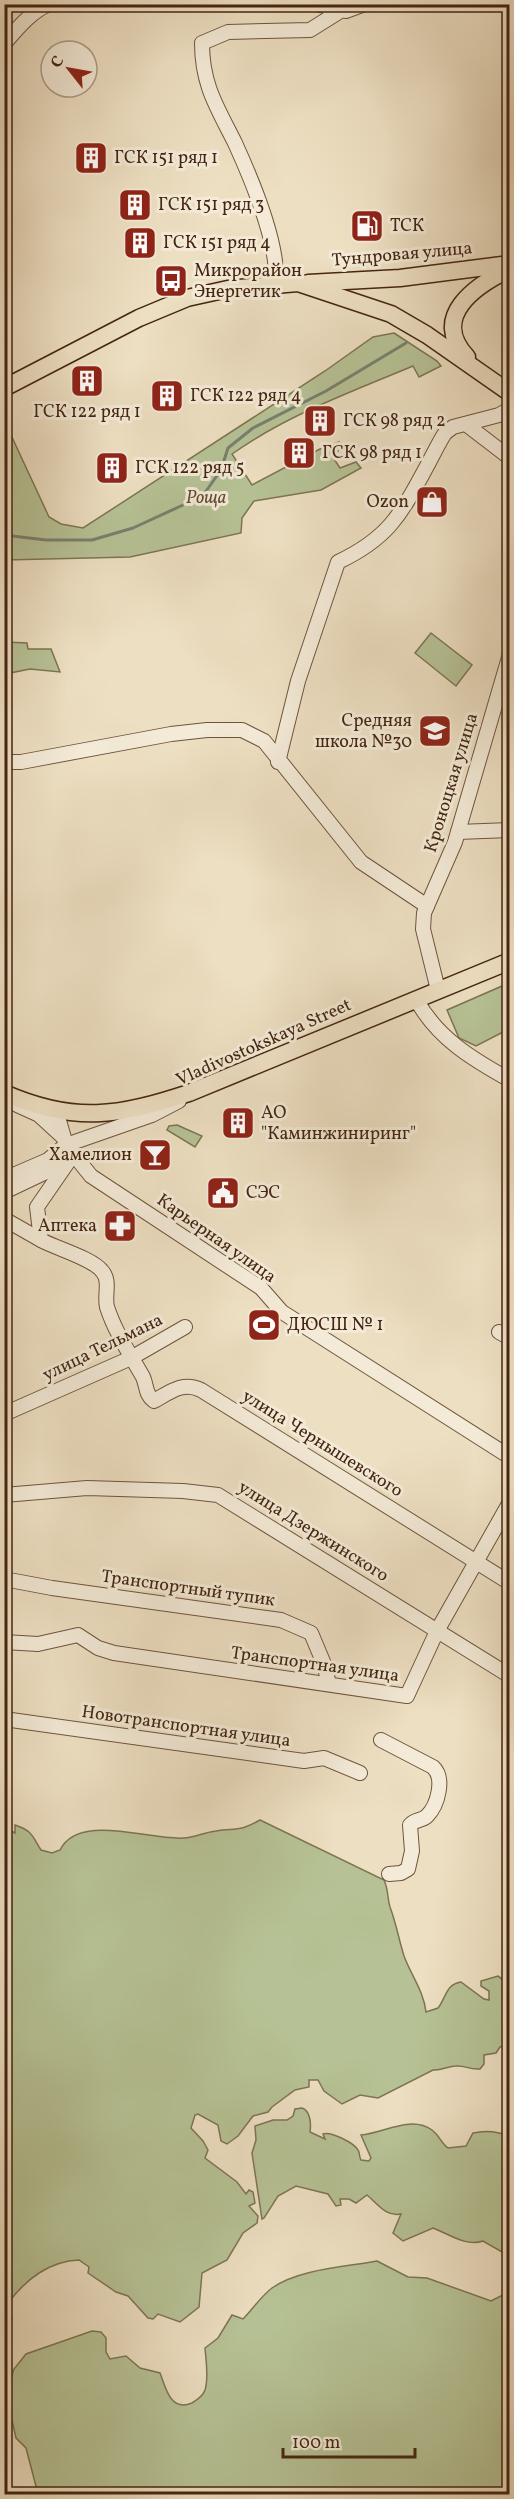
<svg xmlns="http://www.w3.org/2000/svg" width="514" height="2499" viewBox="0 0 514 2499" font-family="Vollkorn,serif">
<rect width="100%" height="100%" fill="#eddfc2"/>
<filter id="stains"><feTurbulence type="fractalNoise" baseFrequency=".00333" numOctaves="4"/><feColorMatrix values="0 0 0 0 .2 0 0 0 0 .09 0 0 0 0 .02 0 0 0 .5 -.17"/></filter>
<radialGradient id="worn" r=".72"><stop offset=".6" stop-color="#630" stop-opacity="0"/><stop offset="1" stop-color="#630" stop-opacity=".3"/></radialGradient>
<g fill="#b6c295" stroke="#7e7453" stroke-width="1.5">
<path d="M394,333L437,361L441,366L419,377L413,366C351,392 287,415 232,454L252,485L320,449L339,442L342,448L332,456L340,468L356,462L361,468L321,490L254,501L242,518L241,533L130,557L5,560V433L11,435L49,517L61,524L83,528L325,371L373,337Z"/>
<polygon points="431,633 472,665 456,686 415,653"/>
<polygon points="5,642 27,643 28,649 51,649 60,672 30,669 5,674"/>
<polygon points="509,983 509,1029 476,1046 459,1038 447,1010"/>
<polygon points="177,1125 202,1136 195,1147 167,1130 169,1126"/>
<path d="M260,1820L384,1880C389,1891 387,1898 390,1907C396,1923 399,1940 404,1956C411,1975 424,1992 426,2012L438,2008C446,1998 446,1984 461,1982L484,1999L489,2000V1991L481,1986V1981L498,1976C509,1983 514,2004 510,2016C508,2019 506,2021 505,2024L509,2030V2044L500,2047L496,2053L484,2055V2064L480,2069C469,2070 465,2065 456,2066C448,2066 441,2071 433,2070L378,2098L360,2095L342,2104L324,2091L318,2080H309V2087L295,2090L272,2107L268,2112L253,2116L238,2136L227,2144L221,2141L218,2125L198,2114L195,2115L191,2128L203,2141L208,2150L205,2158L237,2182L246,2194L249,2190L253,2192L255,2203L249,2206L258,2216L257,2223L243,2233L227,2260L202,2273L199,2307L180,2322L158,2314L153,2319L148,2318L128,2296L116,2292L88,2273L89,2267L79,2260C50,2261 26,2279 9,2302L12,2320L5,2338V1828L15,1833V1825C33,1831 32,1836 41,1850L52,1853L60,1850C79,1812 151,1841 184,1838C194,1838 205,1832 216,1831C237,1828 239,1832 260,1820Z"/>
<path d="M302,2108C311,2111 311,2125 310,2132L325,2139L323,2134C331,2131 354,2143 358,2150C360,2153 359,2157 361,2160L369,2161L371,2158L361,2135C384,2133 411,2115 432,2130C440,2136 441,2143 448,2148L466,2146L473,2133C486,2130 497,2131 509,2136V2256L483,2241C466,2247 449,2234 433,2228L403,2241L393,2233L401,2214C385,2217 377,2203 367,2195L356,2203L349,2199H340L341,2205L336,2206L328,2194L296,2186L278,2196L264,2218L262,2219L252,2153L256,2140L255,2126L273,2120H287L293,2116L295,2109Z"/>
<path d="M377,2261L408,2277L427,2278L491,2301L509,2292V2494H38L26,2448L16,2438L6,2394L14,2369L26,2354L92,2331L101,2332L106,2338V2352L110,2359L126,2356L140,2368L160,2373C166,2388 170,2412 192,2403C197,2400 203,2396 205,2390C209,2377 206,2361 205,2348L218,2338L232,2315L243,2319C253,2309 261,2296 272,2288C299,2269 345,2267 377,2261Z"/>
</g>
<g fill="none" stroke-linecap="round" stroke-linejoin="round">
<polyline stroke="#788070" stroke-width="3" points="4,535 46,540 92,540 133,528 183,505 204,494 221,470 228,448 253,428 326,391 406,343"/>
<defs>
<g id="minor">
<polyline points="316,4 346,11 365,4"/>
<path d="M4,44C16,30 32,10 50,4"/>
<path d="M273,284C273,277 276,268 275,261C270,223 251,178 235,143C217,107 202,85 202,43L228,32L310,30L342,10"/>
<polyline points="467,425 510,458"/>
<polyline points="4,762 21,762 171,734 207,730 242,730 264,741 361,862 427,906"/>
<path d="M278,762L298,681L338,562C389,538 401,514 427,466C433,455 438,444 445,433L453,427L499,415L510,409"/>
<polyline points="458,832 510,830"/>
<polyline points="438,990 423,929 424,913 455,842 510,654"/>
<path d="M416,999C437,1038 472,1059 510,1080"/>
<polyline points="17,1105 39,1115 63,1137"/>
<polyline points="56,1110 66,1145 91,1176 261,1288 282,1312 510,1457"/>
<path d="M66,1145L68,1162L37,1207L41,1240C55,1248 92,1258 102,1271C111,1281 104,1295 107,1307C115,1332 130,1354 143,1377C147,1386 145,1394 154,1401C170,1392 183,1381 201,1390L510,1583"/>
<polyline points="4,1179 48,1160 66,1145 152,1115 179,1101"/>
<polyline points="4,1192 65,1163"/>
<polyline points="4,1219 41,1240"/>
<polyline points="499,1332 510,1338"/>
<polyline points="4,1414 131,1358 185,1327"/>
<polyline points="4,1495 87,1488 183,1491 218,1495 510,1676"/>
<polyline points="4,1579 52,1588 281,1620 311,1633 324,1664 329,1684"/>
<polyline points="4,1642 38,1644 78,1635 98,1648 114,1653 407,1696 437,1631 510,1502"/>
<polyline points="4,1719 304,1761 324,1758 360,1773"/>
<path d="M381,1740L433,1767C445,1778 438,1805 427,1816C422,1821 415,1819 410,1825L412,1851L408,1869L401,1873L389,1874"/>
</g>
<g id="major">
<polyline points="308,283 400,278 510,264"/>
<path d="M467,357C429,317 476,285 510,269"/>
<polyline points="4,388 139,318 187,298 228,289 298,283 391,314 427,335 510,393"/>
<path d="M4,1093C75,1124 119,1116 189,1093L510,961"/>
</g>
</defs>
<use href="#minor" stroke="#6f543d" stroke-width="16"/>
<use href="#major" stroke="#452511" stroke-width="19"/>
<use href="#minor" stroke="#f3ead7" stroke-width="14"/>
<use href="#major" stroke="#eddfc2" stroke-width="16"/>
</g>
<defs>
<symbol id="building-square" viewBox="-11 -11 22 22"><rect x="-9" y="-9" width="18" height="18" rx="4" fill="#8f2418" stroke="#f3ead7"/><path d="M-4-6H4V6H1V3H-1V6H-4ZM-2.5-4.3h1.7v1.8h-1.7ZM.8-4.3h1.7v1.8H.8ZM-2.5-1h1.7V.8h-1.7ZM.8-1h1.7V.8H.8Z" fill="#fff"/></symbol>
<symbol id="fuel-square" viewBox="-11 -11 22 22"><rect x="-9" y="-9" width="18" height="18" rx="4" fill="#8f2418" stroke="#f3ead7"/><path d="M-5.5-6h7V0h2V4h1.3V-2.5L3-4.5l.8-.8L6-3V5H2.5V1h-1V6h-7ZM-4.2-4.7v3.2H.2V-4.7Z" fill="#fff"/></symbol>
<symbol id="bus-square" viewBox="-11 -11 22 22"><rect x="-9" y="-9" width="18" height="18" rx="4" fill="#8f2418" stroke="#f3ead7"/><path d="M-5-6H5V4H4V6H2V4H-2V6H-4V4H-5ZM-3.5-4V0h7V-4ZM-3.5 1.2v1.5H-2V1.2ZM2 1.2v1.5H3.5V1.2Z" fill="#fff"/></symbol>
<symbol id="shop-square" viewBox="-11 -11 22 22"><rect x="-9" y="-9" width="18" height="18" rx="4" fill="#8f2418" stroke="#f3ead7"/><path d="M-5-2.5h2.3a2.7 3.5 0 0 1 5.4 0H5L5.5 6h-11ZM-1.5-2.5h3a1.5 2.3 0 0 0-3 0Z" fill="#fff"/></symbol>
<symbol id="school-square" viewBox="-11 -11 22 22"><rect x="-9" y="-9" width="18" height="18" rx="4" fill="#8f2418" stroke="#f3ead7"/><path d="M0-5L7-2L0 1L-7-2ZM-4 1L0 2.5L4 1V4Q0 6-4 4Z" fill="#fff"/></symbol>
<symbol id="bar-square" viewBox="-11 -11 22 22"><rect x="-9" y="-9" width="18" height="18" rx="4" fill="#8f2418" stroke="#f3ead7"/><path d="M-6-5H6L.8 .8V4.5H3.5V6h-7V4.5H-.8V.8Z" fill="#fff"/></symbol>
<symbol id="civic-square" viewBox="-11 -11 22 22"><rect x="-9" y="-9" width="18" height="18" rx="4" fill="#8f2418" stroke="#f3ead7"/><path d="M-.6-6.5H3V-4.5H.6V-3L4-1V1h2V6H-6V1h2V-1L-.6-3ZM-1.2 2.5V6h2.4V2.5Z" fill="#fff"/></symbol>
<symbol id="pharmacy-square" viewBox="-11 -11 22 22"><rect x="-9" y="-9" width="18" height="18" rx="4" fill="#8f2418" stroke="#f3ead7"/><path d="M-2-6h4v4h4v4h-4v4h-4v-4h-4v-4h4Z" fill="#fff"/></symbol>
<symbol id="stadium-square" viewBox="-11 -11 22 22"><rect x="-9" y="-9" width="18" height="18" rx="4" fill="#8f2418" stroke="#f3ead7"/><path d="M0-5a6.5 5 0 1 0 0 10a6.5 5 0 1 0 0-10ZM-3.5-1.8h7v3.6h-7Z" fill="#fff"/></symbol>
</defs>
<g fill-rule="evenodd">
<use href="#building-square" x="72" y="139" width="38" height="38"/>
<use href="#building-square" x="116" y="186" width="38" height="38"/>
<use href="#fuel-square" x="348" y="207" width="38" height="38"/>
<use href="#building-square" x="121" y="224" width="38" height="38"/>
<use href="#bus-square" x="152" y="262" width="38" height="38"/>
<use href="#building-square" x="68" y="362" width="38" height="38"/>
<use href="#building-square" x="148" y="377" width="38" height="38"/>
<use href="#building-square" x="301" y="402" width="38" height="38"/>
<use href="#building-square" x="280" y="434" width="38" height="38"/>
<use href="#building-square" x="93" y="449" width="38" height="38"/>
<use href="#shop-square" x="413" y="483" width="38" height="38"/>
<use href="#school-square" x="416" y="712" width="38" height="38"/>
<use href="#building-square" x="219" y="1104" width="38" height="38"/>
<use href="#bar-square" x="136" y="1136" width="38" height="38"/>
<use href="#civic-square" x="204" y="1174" width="38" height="38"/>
<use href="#pharmacy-square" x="101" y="1207" width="38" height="38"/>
<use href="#stadium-square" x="245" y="1306" width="38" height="38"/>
</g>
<g text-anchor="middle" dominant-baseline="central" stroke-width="6" stroke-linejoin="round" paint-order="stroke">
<g font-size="18" fill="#452511" stroke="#f3ead7" text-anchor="start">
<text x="114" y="158">ГСК 151 ряд 1</text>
<text x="158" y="205">ГСК 151 ряд 3</text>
<text x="390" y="226">ТСК</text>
<text x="163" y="243">ГСК 151 ряд 4</text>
<text x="194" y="271">Микрорайон<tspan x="194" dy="21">Энергетик</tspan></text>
<text x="190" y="396">ГСК 122 ряд 4</text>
<text x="87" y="412" text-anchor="middle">ГСК 122 ряд 1</text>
<text x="343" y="421">ГСК 98 ряд 2</text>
<text x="322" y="453">ГСК 98 ряд 1</text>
<text x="135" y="468">ГСК 122 ряд 5</text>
<text x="409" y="502" text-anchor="end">Ozon</text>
<text x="412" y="721" text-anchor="end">Средняя<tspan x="412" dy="21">школа №30</tspan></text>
<text x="261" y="1113">АО<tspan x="261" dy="21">"Каминжиниринг"</tspan></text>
<text x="132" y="1155" text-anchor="end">Хамелион</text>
<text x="246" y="1193">СЭС</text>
<text x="97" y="1226" text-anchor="end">Аптека</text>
<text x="287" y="1325">ДЮСШ № 1</text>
</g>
<g font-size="18" fill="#452511" stroke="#f3ead7">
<text transform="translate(402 255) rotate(-5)">Тундровая улица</text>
<text transform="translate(452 783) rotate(-73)">Кроноцкая улица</text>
<text transform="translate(264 1043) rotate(-24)">Vladivostokskaya Street</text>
<text transform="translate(216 1239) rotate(35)">Карьерная улица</text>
<text transform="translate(103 1348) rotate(-26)">улица Тельмана</text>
<text transform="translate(322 1444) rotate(32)">улица Чернышевского</text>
<text transform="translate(313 1532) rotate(32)">улица Дзержинского</text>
<text transform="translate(188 1589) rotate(8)">Транспортный тупик</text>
<text transform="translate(315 1665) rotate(8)">Транспортная улица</text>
<text transform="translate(186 1727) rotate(8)">Новотранспортная улица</text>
</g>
<g font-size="18" font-style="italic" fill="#614c32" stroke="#f3ead7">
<text x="206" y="498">Роща</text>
</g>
</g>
<rect width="514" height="2499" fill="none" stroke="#eddfc2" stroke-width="24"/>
<rect x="6" y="6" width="502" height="2487" fill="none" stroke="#452511" stroke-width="3"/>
<rect x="12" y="12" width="490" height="2475" fill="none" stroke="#452511" stroke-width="1.5"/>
<g transform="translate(69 69) rotate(301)"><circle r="28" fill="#f3ead7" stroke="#ad9b88" stroke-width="1.5"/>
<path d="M0-4.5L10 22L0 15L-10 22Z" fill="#8f2418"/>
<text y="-9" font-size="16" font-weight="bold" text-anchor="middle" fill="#452511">С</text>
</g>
<path d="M283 2448v9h132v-9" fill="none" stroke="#452511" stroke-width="3"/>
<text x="292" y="2448" font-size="18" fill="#452511" stroke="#f3ead7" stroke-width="4.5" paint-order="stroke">100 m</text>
<rect width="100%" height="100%" filter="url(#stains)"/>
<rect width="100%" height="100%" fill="url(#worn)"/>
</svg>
